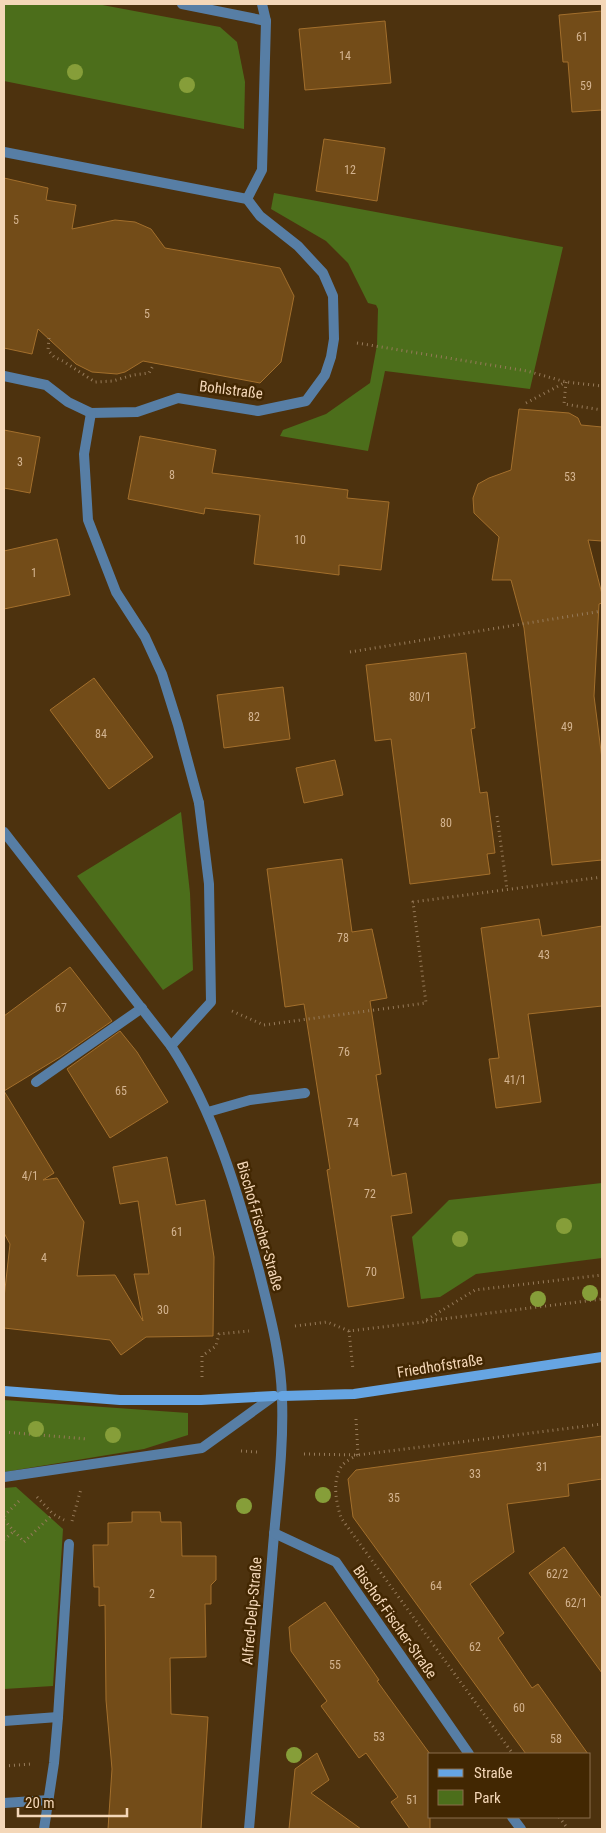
<svg xmlns="http://www.w3.org/2000/svg" width="606" height="1833" viewBox="0 0 606 1833" font-family="'Roboto Condensed',sans-serif">
<rect width="100%" height="100%" fill="#4d320e"/>
<g fill="#4c6e1b">
<polygon points="4,4 97,4 220,27 237,42 245,82 244,129 4,81"/>
<polygon points="274,193 563,247 530,389 385,371 368,451 280,436 283,430 326,414 370,383 377,345 378,309 376,305 368,303 348,263 326,241 271,209"/>
<polygon points="181,812 190,893 193,970 163,990 77,876"/>
<polygon points="602,1183 602,1258 476,1274 440,1297 421,1299 412,1237 449,1200"/>
<polygon points="4,1400 188,1413 188,1435 144,1449 4,1472"/>
<polygon points="16,1487 63,1529 53,1686 4,1689 4,1488"/>
</g>
<g fill="#734c18" stroke="#a36f2c">
<polygon points="602,11 602,110 572,112 568,62 563,62 559,15"/>
<polygon points="385,21 391,83 305,90 299,29"/>
<polygon points="324,139 385,148 377,201 316,191"/>
<polygon points="4,178 48,188 46,200 76,205 72,229 115,220 135,222 151,229 165,248 280,268 294,296 281,362 260,383 143,361 125,372 117,374 92,372 76,364 38,329 32,354 4,348"/>
<polygon points="519,409 569,413 578,418 581,425 602,427 602,541 588,540 602,594 602,603 599,604 594,696 602,759 602,860 552,865 524,628 511,580 492,580 499,537 474,513 473,498 478,484 489,478 511,470"/>
<polygon points="4,430 40,437 30,493 4,488"/>
<polygon points="140,436 216,450 212,473 348,490 347,498 389,502 381,570 339,565 339,575 254,564 260,515 205,508 204,514 128,499"/>
<polygon points="57,539 70,595 4,609 4,551"/>
<polygon points="466,653 475,728 471,729 480,793 487,792 495,853 487,854 490,874 410,884 391,739 375,741 366,665"/>
<polygon points="94,678 153,757 109,789 50,710"/>
<polygon points="283,687 290,739 224,748 217,695"/>
<polygon points="335,760 343,795 304,803 296,768"/>
<polygon points="342,859 352,932 372,929 387,998 370,1001 381,1074 376,1075 392,1176 406,1173 412,1213 391,1216 404,1298 348,1307 327,1170 330,1169 304,1004 285,1007 267,869"/>
<polygon points="539,919 542,936 602,926 602,1006 528,1014 541,1102 496,1108 489,1059 499,1058 481,928"/>
<polygon points="70,967 112,1021 60,1057 4,1091 54,1173 43,1180 57,1178 84,1222 77,1276 115,1275 143,1321 134,1274 149,1274 138,1201 120,1204 113,1167 167,1157 176,1205 205,1200 214,1257 213,1336 146,1337 121,1355 110,1340 4,1328 4,1298 10,1244 4,1233 4,1016"/>
<polygon points="120,1031 137,1052 168,1102 110,1138 67,1069"/>
<polygon points="602,1436 602,1479 568,1484 569,1496 507,1504 514,1552 470,1584 504,1633 498,1638 532,1688 538,1684 588,1754 526,1754 353,1517 348,1479 356,1470"/>
<polygon points="132,1512 160,1512 161,1522 181,1522 182,1556 216,1556 216,1580 211,1585 211,1604 205,1604 206,1657 170,1658 171,1714 208,1717 201,1829 108,1829 112,1769 106,1700 105,1605 99,1606 99,1587 94,1587 93,1545 108,1545 108,1523 132,1522"/>
<polygon points="564,1547 602,1599 602,1673 529,1573"/>
<polygon points="325,1602 379,1680 377,1681 430,1754 430,1829 410,1829 391,1802 398,1797 366,1753 359,1758 321,1706 327,1701 291,1651 289,1627"/>
<polygon points="317,1753 329,1780 311,1793 361,1829 289,1829 295,1769"/>
</g>
<g fill="none" stroke-linecap="round" stroke-linejoin="round">
<g stroke="#967a59" stroke-width="3" stroke-dasharray="1 4" stroke-linecap="butt">
<polyline points="49,338 48,350 54,357 63,361 95,382 113,381 133,375 149,373 154,364"/>
<polyline points="357,343 527,371 566,382 602,386"/>
<polyline points="566,382 564,404 602,410"/>
<polyline points="526,403 566,382"/>
<polyline points="350,652 602,611"/>
<polyline points="497,816 507,889"/>
<polyline points="232,1011 264,1025 426,1003 413,902 602,877"/>
<polyline points="426,1321 602,1299"/>
<polyline points="295,1326 327,1322 349,1331 423,1322 475,1290 602,1275"/>
<polyline points="349,1331 353,1370"/>
<polyline points="202,1377 202,1356 216,1346 219,1334 249,1331"/>
<polyline points="356,1419 358,1455"/>
<polyline points="4,1432 88,1439"/>
<polyline points="241,1451 257,1452"/>
<polyline points="304,1454 358,1455 602,1424"/>
<path d="M357,1455C352,1458 344,1462 341,1467C332,1483 336,1501 341,1518L513,1754"/>
<polyline points="37,1497 53,1514 64,1520"/>
<polyline points="4,1516 21,1499"/>
<polyline points="4,1520 24,1542 53,1514"/>
<polyline points="72,1521 81,1489"/>
<polyline points="4,1540 14,1531"/>
<polyline points="4,1766 31,1764"/>
<polyline points="559,1817 568,1829"/>
</g>
<g stroke="#577ea5" stroke-width="10">
<polyline points="171,1046 211,1002 209,884 199,803"/>
<polyline points="36,1082 142,1008"/>
<polyline points="208,1112 250,1100 305,1093"/>
<polyline points="4,1477 202,1448 274,1396"/>
<polyline points="58,1717 69,1544"/>
<polyline points="4,1721 58,1717 54,1763 44,1829"/>
<polyline points="4,1803 49,1800"/>
</g>
<g stroke="#577ea5" stroke-width="10">
<polyline points="182,4 266,21"/>
<polyline points="4,152 247,199 260,216 298,246 323,273 333,296 334,339 331,357 325,375 306,401 258,411 178,398 137,412 91,413 68,402 46,385 4,376"/>
<polyline points="247,199 262,170 266,21 262,4"/>
<polyline points="91,413 84,454 88,520 116,592 145,637 162,674 178,725 199,803"/>
<path d="M4,832L171,1046C215,1113 238,1193 259,1271C269,1312 281,1354 282,1398C284,1452 276,1505 272,1559C264,1649 257,1739 249,1829"/>
<polyline points="274,1533 336,1562 469,1754"/>
<polyline points="512,1817 521,1829"/>
</g>
<g stroke="#66a5e3" stroke-width="10">
<polyline points="4,1391 120,1400 201,1400 274,1396"/>
<polyline points="282,1396 354,1394 602,1357"/>
</g>
</g>
<g fill="#869e39">
<circle cx="75" cy="72" r="8"/>
<circle cx="187" cy="85" r="8"/>
<circle cx="564" cy="1226" r="8"/>
<circle cx="460" cy="1239" r="8"/>
<circle cx="590" cy="1293" r="8"/>
<circle cx="538" cy="1299" r="8"/>
<circle cx="36" cy="1429" r="8"/>
<circle cx="113" cy="1435" r="8"/>
<circle cx="323" cy="1495" r="8"/>
<circle cx="244" cy="1506" r="8"/>
<circle cx="294" cy="1755" r="8"/>
</g>
<g text-anchor="middle" dominant-baseline="central" stroke-width="5" stroke-linejoin="round" paint-order="stroke">
<g font-size="12" fill="#d4b490">
<text x="582" y="37">61</text>
<text x="345" y="56">14</text>
<text x="586" y="86">59</text>
<text x="350" y="170">12</text>
<text x="16" y="220">5</text>
<text x="147" y="314">5</text>
<text x="20" y="462">3</text>
<text x="172" y="475">8</text>
<text x="570" y="477">53</text>
<text x="300" y="540">10</text>
<text x="34" y="573">1</text>
<text x="420" y="697">80/1</text>
<text x="254" y="717">82</text>
<text x="567" y="727">49</text>
<text x="101" y="734">84</text>
<text x="446" y="823">80</text>
<text x="343" y="938">78</text>
<text x="544" y="955">43</text>
<text x="61" y="1008">67</text>
<text x="344" y="1052">76</text>
<text x="515" y="1080">41/1</text>
<text x="121" y="1091">65</text>
<text x="353" y="1123">74</text>
<text x="30" y="1176">4/1</text>
<text x="370" y="1194">72</text>
<text x="177" y="1232">61</text>
<text x="44" y="1258">4</text>
<text x="371" y="1272">70</text>
<text x="163" y="1310">30</text>
<text x="542" y="1467">31</text>
<text x="475" y="1474">33</text>
<text x="394" y="1498">35</text>
<text x="557" y="1574">62/2</text>
<text x="436" y="1586">64</text>
<text x="152" y="1594">2</text>
<text x="576" y="1603">62/1</text>
<text x="475" y="1647">62</text>
<text x="335" y="1665">55</text>
<text x="519" y="1708">60</text>
<text x="379" y="1737">53</text>
<text x="556" y="1739">58</text>
<text x="412" y="1800">51</text>
</g>
<g font-size="15" fill="#f4d7b8" stroke="#422702">
<text transform="translate(231 390) rotate(7)">Bohlstraße</text>
<text transform="translate(260 1226) rotate(74)">Bischof-Fischer-Straße</text>
<text transform="translate(440 1366) rotate(-9)">Friedhofstraße</text>
<text transform="translate(252 1611) rotate(-85)">Alfred-Delp-Straße</text>
<text transform="translate(395 1622) rotate(55)">Bischof-Fischer-Straße</text>
</g>
</g>
<rect width="606" height="1833" fill="none" stroke="#f4d7b8" stroke-width="10"/>
<rect x="428" y="1753" width="162" height="65" fill="#422702" stroke="#896d4b"/>
<rect x="438" y="1769" width="25" height="8" fill="#66a5e3" stroke="#896d4b"/>
<text x="474" y="1778" font-size="15" fill="#f4d7b8">Straße</text>
<rect x="438" y="1790" width="25" height="15" fill="#4c6e1b" stroke="#896d4b"/>
<text x="474" y="1803" font-size="15" fill="#f4d7b8">Park</text>
<path d="M18 1808v8h109v-8" fill="none" stroke="#f4d7b8" stroke-width="2.5"/>
<text x="25" y="1808" font-size="15" fill="#f4d7b8" stroke="#422702" stroke-width="4" paint-order="stroke">20 m</text>
</svg>
